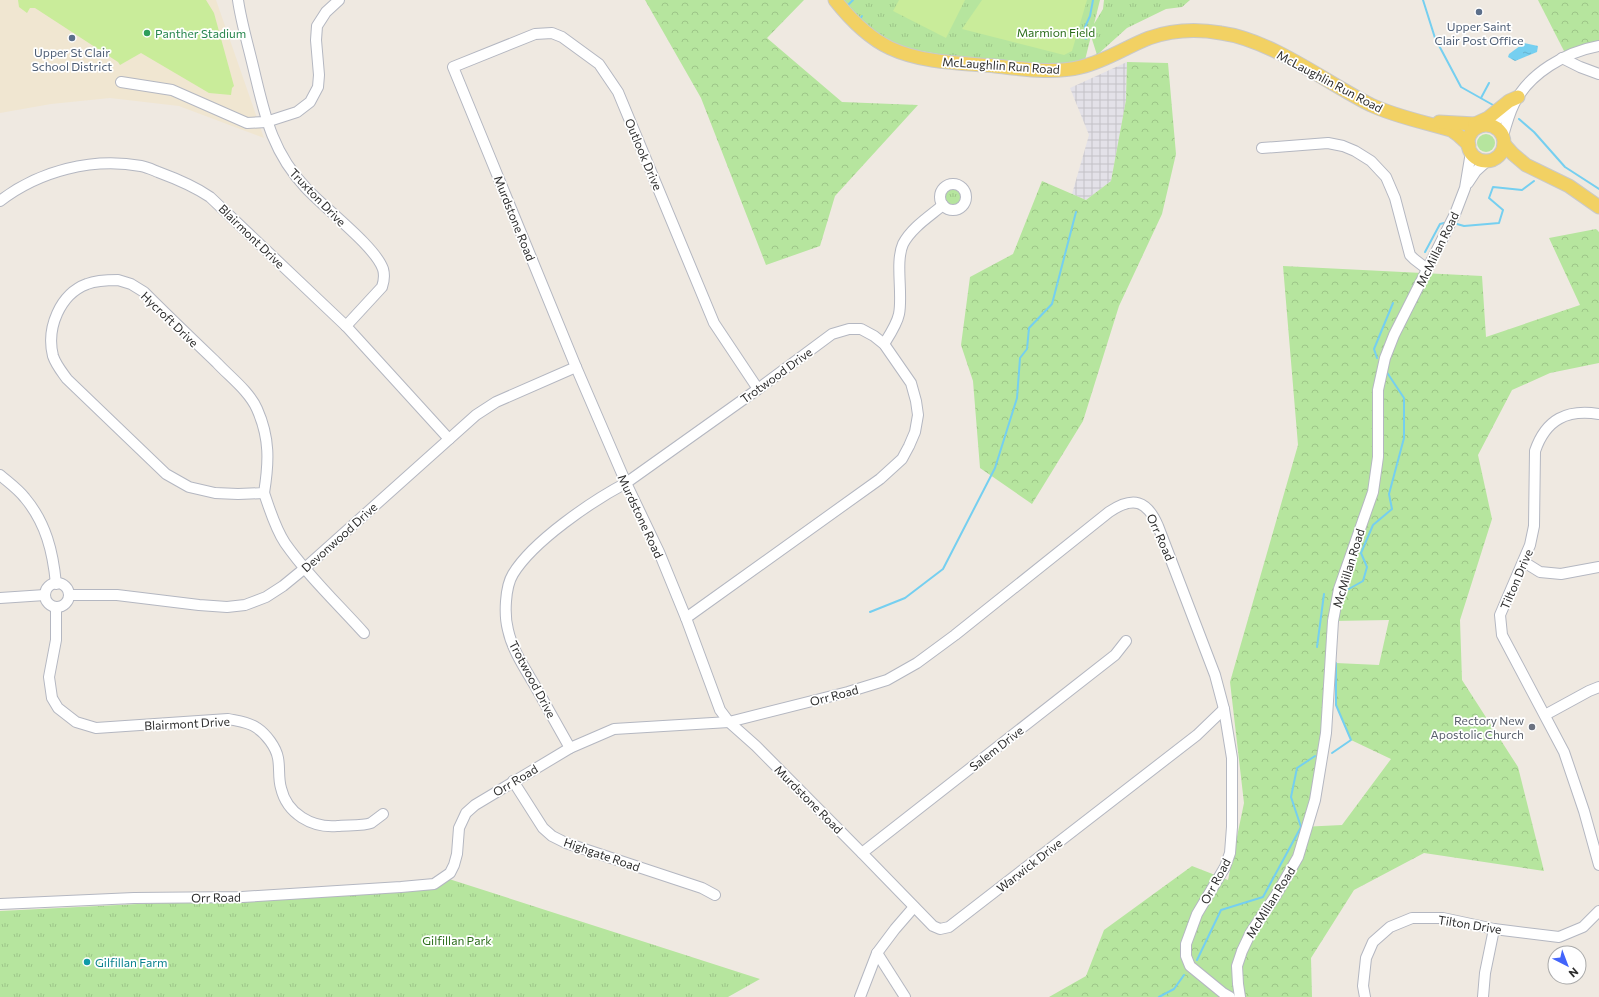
<svg xmlns="http://www.w3.org/2000/svg" width="1599" height="997" viewBox="0 0 1599 997" font-family="Commissioner,sans-serif">
<defs>
<pattern id="industrial-grid" width="8" height="8" patternUnits="userSpaceOnUse"><rect width="8" height="8" fill="#e3e1e8"/><path d="M0 4h8M4 0v8" fill="none" stroke="#c3c1c7"/></pattern>
<pattern id="grass-tufts" width="24" height="20" patternUnits="userSpaceOnUse"><rect width="24" height="20" fill="#b6e59e"/><path d="M3 7l-1-3M5 7V3M7 7l1-3M15 17l-1-3M17 17v-4M19 17l1-3" fill="none" stroke="#9dc588"/></pattern>
<pattern id="forest-crowns" width="20" height="18" patternUnits="userSpaceOnUse"><rect width="20" height="18" fill="#b6e59e"/><path d="M2 6a3 3 0 1 1 6 0M12 15a3 3 0 1 1 6 0" fill="none" stroke="#9dc588"/></pattern>
<pattern id="water-ripples" width="26" height="14" patternUnits="userSpaceOnUse"><rect width="26" height="14" fill="#75cff0"/><path d="M2 4q2-2 4 0t4 0M15 11q2-2 4 0t4 0" fill="none" stroke="#66b2ce"/></pattern>
</defs>
<rect width="100%" height="100%" fill="#efe9e1"/>
<polygon fill="url(#industrial-grid)" points="1127,62 1126,100 1111,181 1086,200 1072,194 1089,135 1070,88"/>
<polygon fill="#f0e6d1" points="0,0 216,0 264,138 179,106 110,98 51,104 0,113"/>
<g fill="url(#grass-tufts)">
<polygon points="843,0 1100,0 1094,24 1103,9 1104,0 1190,0 1182,7 1166,9 1127,28 1097,55 1091,36 1085,60 1061,65 949,56 898,47 866,26"/>
<circle cx="953" cy="197" r="8"/>
<polygon points="449,879 760,979 728,997 0,997 0,911 434,889"/>
</g>
<g fill="url(#forest-crowns)" fill-rule="evenodd">
<polygon points="645,0 804,0 767,38 842,102 918,105 835,196 820,246 766,265 701,98"/>
<polygon points="1538,0 1599,0 1599,49 1564,51"/>
<polygon points="1127,62 1168,63 1176,154 1162,214 1119,306 1083,421 1032,504 980,468 973,381 961,345 970,277 1013,254 1042,181 1086,200 1111,181 1126,100"/>
<path d="M1596,229L1599,232V363L1550,373L1512,390L1478,455L1492,519L1460,620L1462,680L1518,767L1544,871L1424,853L1354,890L1311,958L1312,997H1049L1086,976L1104,930L1192,866L1228,880L1244,803L1230,682L1298,445L1283,266L1482,276L1486,337L1580,305L1549,238ZM1389,620L1379,665L1336,663V705L1351,740L1391,759L1342,825L1301,827L1319,774L1333,621Z"/>
</g>
<circle fill="#b6e59e" cx="1486" cy="143" r="9"/>
<g fill="#c9ec9a">
<polygon points="18,0 206,0 214,13 234,86 232,88 231,95 209,93 141,53 120,65 118,62 35,8 30,8 27,13 19,7"/>
<polygon points="899,0 965,0 946,38 893,11"/>
<polygon points="982,0 1087,0 1072,51 1064,55 962,29"/>
</g>
<polygon fill="url(#water-ripples)" points="1524,43 1538,46 1537,52 1515,61 1508,57 1509,54"/>
<g fill="none" stroke-linecap="round" stroke-linejoin="round">
<g stroke="#75cff0" stroke-width="2">
<polyline points="1423,0 1435,38 1461,87 1493,105"/>
<polyline points="846,7 853,0"/>
<polyline points="859,20 862,16"/>
<polyline points="1086,39 1085,27 1090,16 1093,0"/>
<polyline points="1481,98 1489,83"/>
<polyline points="1519,119 1534,132 1565,167 1599,189"/>
<polyline points="1457,224 1464,226 1499,223 1503,210 1489,198 1493,187 1522,190 1534,181"/>
<polyline points="1425,252 1440,224 1444,223"/>
<polyline points="1377,358 1374,349 1393,303"/>
<polyline points="1347,590 1363,581 1367,567 1361,553 1373,525 1392,509 1389,494 1404,438 1404,398 1386,371"/>
<polyline points="870,612 905,598 943,569 995,468 1017,398 1020,358 1027,349 1029,328 1052,304 1076,212"/>
<polyline points="1317,647 1324,594"/>
<polyline points="1332,753 1351,740 1336,705 1336,663"/>
<polyline points="1197,960 1221,910 1263,897 1301,827 1291,797 1297,768 1315,756"/>
<polyline points="1159,997 1174,989 1184,975"/>
</g>
<defs>
<g id="minor">
<path d="M238,0C241,21 247,41 252,62C264,111 270,150 306,188C324,208 375,246 383,269C385,276 384,281 382,287L346,326"/>
<polyline points="1562,58 1580,67 1599,74"/>
<polyline points="121,82 172,90 247,123 266,122 297,112 310,102 318,87 319,75 316,40 317,26 326,12 339,0"/>
<polyline points="1489,125 1501,117 1512,107"/>
<path d="M1503,136C1506,125 1509,114 1514,104C1529,73 1566,52 1599,46"/>
<polyline points="1262,148 1328,143 1343,146 1355,151 1371,161 1386,177 1395,198 1410,255 1414,259 1427,269"/>
<polyline points="1468,183 1476,171 1487,161"/>
<circle cx="953" cy="197" r="13"/>
<path d="M0,201C39,171 92,157 141,166C147,167 153,170 158,172C177,179 194,186 210,197L346,326L449,439"/>
<path d="M118,280L131,284L144,292C168,316 192,339 217,363C230,377 249,391 257,409C270,438 269,462 264,493L238,494L215,493L189,487L166,474L67,379C62,372 56,365 53,356C46,328 60,294 87,284C97,280 108,280 118,280Z"/>
<path d="M884,344C889,336 897,324 899,314C903,294 895,262 903,244C911,228 930,216 943,205"/>
<polyline points="758,389 714,323 618,92 599,64 562,37 552,33 535,34 453,67 576,367 626,483 659,552 686,618 720,710 729,722 756,746 862,853 933,926 940,929 949,927 1197,735 1224,709"/>
<path d="M1599,414C1567,409 1546,419 1535,451L1534,526L1530,545L1500,615L1502,635L1564,752L1584,811L1599,865"/>
<path d="M0,475C8,482 18,489 25,498C46,523 53,552 56,584"/>
<path d="M264,493C270,510 275,528 285,543C308,576 338,604 364,633"/>
<polyline points="1524,562 1540,572 1561,574 1599,567"/>
<circle cx="57" cy="595" r="12"/>
<polyline points="69,595 117,595 199,605 227,607 245,605 266,597 283,586 305,568 476,415 496,402 576,367"/>
<polyline points="0,598 45,595"/>
<path d="M56,607V640L49,677L52,698L58,708L76,722L96,728L228,719C237,721 249,722 257,728C266,734 276,747 278,758C280,768 278,778 281,788C287,814 312,828 337,826C346,825 364,826 371,823C375,820 379,817 383,814"/>
<polyline points="1545,715 1589,691 1599,687"/>
<path d="M570,748C558,727 546,705 534,684C524,667 512,649 508,630C504,615 505,587 513,574C533,541 592,501 626,483L758,389L832,334L849,329H861L874,336L884,344L911,383L916,401L918,415L915,432L909,446L902,459L880,479L686,618"/>
<polyline points="513,781 543,828 552,836 566,843 702,888 715,895"/>
<polyline points="862,853 1115,655 1126,641"/>
<path d="M0,904L134,898L242,897L401,887L434,884L450,873L454,865L457,854L459,828L466,813L475,805L570,748L614,729L729,722L848,692L887,680L917,663L955,635L1109,512C1133,496 1147,500 1158,526L1215,675L1224,709L1232,758V827L1230,853L1225,867L1197,914L1186,944V956L1190,966L1223,993L1230,997"/>
<polyline points="877,953 905,997"/>
<polyline points="860,997 877,953 895,929 914,907"/>
<polyline points="1240,997 1238,984 1237,966 1242,951 1251,932 1276,895 1298,857 1315,800 1326,733 1333,621 1339,589 1373,492 1378,457 1378,390 1385,358 1394,335 1455,214 1465,188 1471,152"/>
<polyline points="1365,997 1363,986 1366,958 1373,942 1390,927 1412,918 1443,918 1494,929 1559,937 1583,927 1599,911"/>
<polyline points="1483,997 1485,973 1494,929"/>
</g>
<g id="major">
<path d="M835,0C850,19 867,37 890,48C922,63 960,63 995,66C1023,69 1053,74 1081,67C1106,61 1126,47 1149,38C1172,30 1198,29 1221,33C1272,40 1325,82 1371,105C1397,117 1424,122 1451,130L1458,135L1469,145"/>
<polyline points="1439,122 1475,124 1480,126"/>
<polyline points="1475,124 1488,118 1509,101 1518,97"/>
<circle cx="1486" cy="143" r="18"/>
<polyline points="1504,144 1513,154 1526,165 1569,186 1599,207"/>
</g>
</defs>
<use href="#minor" stroke="#b4b7c1" stroke-width="12"/>
<use href="#major" stroke="#c9c9c9" stroke-width="15"/>
<use href="#minor" stroke="#fff" stroke-width="10"/>
<use href="#major" stroke="#f2d163" stroke-width="13"/>
</g>
<g fill="#5c6f8a" stroke="#fff" stroke-width="1.5">
<circle cx="1479" cy="12" r="4"/>
<circle cx="72" cy="38" r="4"/>
</g>
<circle fill="#2e9e5b" stroke="#fff" stroke-width="1.5" cx="147" cy="33" r="4"/>
<circle fill="#6b7280" stroke="#fff" stroke-width="1.5" cx="1532" cy="727" r="4"/>
<circle fill="#0f9aa8" stroke="#fff" stroke-width="1.5" cx="87" cy="962" r="4"/>
<g text-anchor="middle" dominant-baseline="central" stroke-width="3.5" stroke-linejoin="round" paint-order="stroke">
<g font-size="12" fill="#4e5e75" stroke="#fff">
<text x="1479" y="26">Upper Saint<tspan x="1479" dy="14">Clair Post Office</tspan></text>
<text x="72" y="52">Upper St Clair<tspan x="72" dy="14">School District</tspan></text>
</g>
<g font-size="12" fill="#2c6e1b" stroke="#fff">
<text x="1056" y="32">Marmion Field</text>
<text x="457" y="940">Gilfillan Park</text>
</g>
<g font-size="12" fill="#27864d" stroke="#fff" text-anchor="start">
<text x="155" y="33">Panther Stadium</text>
</g>
<g font-size="12" fill="#2e2e2e" stroke="#fff">
<text transform="translate(1001 65) rotate(4)">McLaughlin Run Road</text>
<text transform="translate(1330 81) rotate(28)">McLaughlin Run Road</text>
<text transform="translate(644 154) rotate(67)">Outlook Drive</text>
<text transform="translate(318 197) rotate(46)">Truxton Drive</text>
<text transform="translate(515 218) rotate(68)">Murdstone Road</text>
<text transform="translate(252 236) rotate(44)">Blairmont Drive</text>
<text transform="translate(1437 249) rotate(-64)">McMillan Road</text>
<text transform="translate(170 319) rotate(44)">Hycroft Drive</text>
<text transform="translate(776 375) rotate(-36)">Trotwood Drive</text>
<text transform="translate(641 516) rotate(65)">Murdstone Road</text>
<text transform="translate(339 537) rotate(-42)">Devonwood Drive</text>
<text transform="translate(1161 537) rotate(66)">Orr Road</text>
<text transform="translate(1348 568) rotate(-73)">McMillan Road</text>
<text transform="translate(1516 579) rotate(-67)">Tilton Drive</text>
<text transform="translate(533 679) rotate(62)">Trotwood Drive</text>
<text transform="translate(834 695) rotate(-15)">Orr Road</text>
<text transform="translate(187 723) rotate(-3)">Blairmont Drive</text>
<text transform="translate(996 748) rotate(-38)">Salem Drive</text>
<text transform="translate(515 780) rotate(-31)">Orr Road</text>
<text transform="translate(809 799) rotate(45)">Murdstone Road</text>
<text transform="translate(602 854) rotate(19)">Highgate Road</text>
<text transform="translate(1029 865) rotate(-38)">Warwick Drive</text>
<text transform="translate(1215 881) rotate(-62)">Orr Road</text>
<text transform="translate(216 897) rotate(-1)">Orr Road</text>
<text transform="translate(1270 902) rotate(-58)">McMillan Road</text>
<text transform="translate(1470 924) rotate(9)">Tilton Drive</text>
</g>
<g font-size="12" fill="#5b616d" stroke="#fff" text-anchor="end">
<text x="1524" y="720">Rectory New<tspan x="1524" dy="14">Apostolic Church</tspan></text>
</g>
<g font-size="12" fill="#0d838f" stroke="#fff" text-anchor="start">
<text x="95" y="962">Gilfillan Farm</text>
</g>
</g>
<g transform="translate(1567 965) rotate(138)"><circle r="19" fill="#ffffff" stroke="#ababab"/>
<path d="M0-3L7 15L0 10L-7 15Z" fill="#4264fb"/>
<text y="-6" font-size="11" font-weight="bold" text-anchor="middle" fill="#2e2e2e">N</text>
</g>
</svg>
